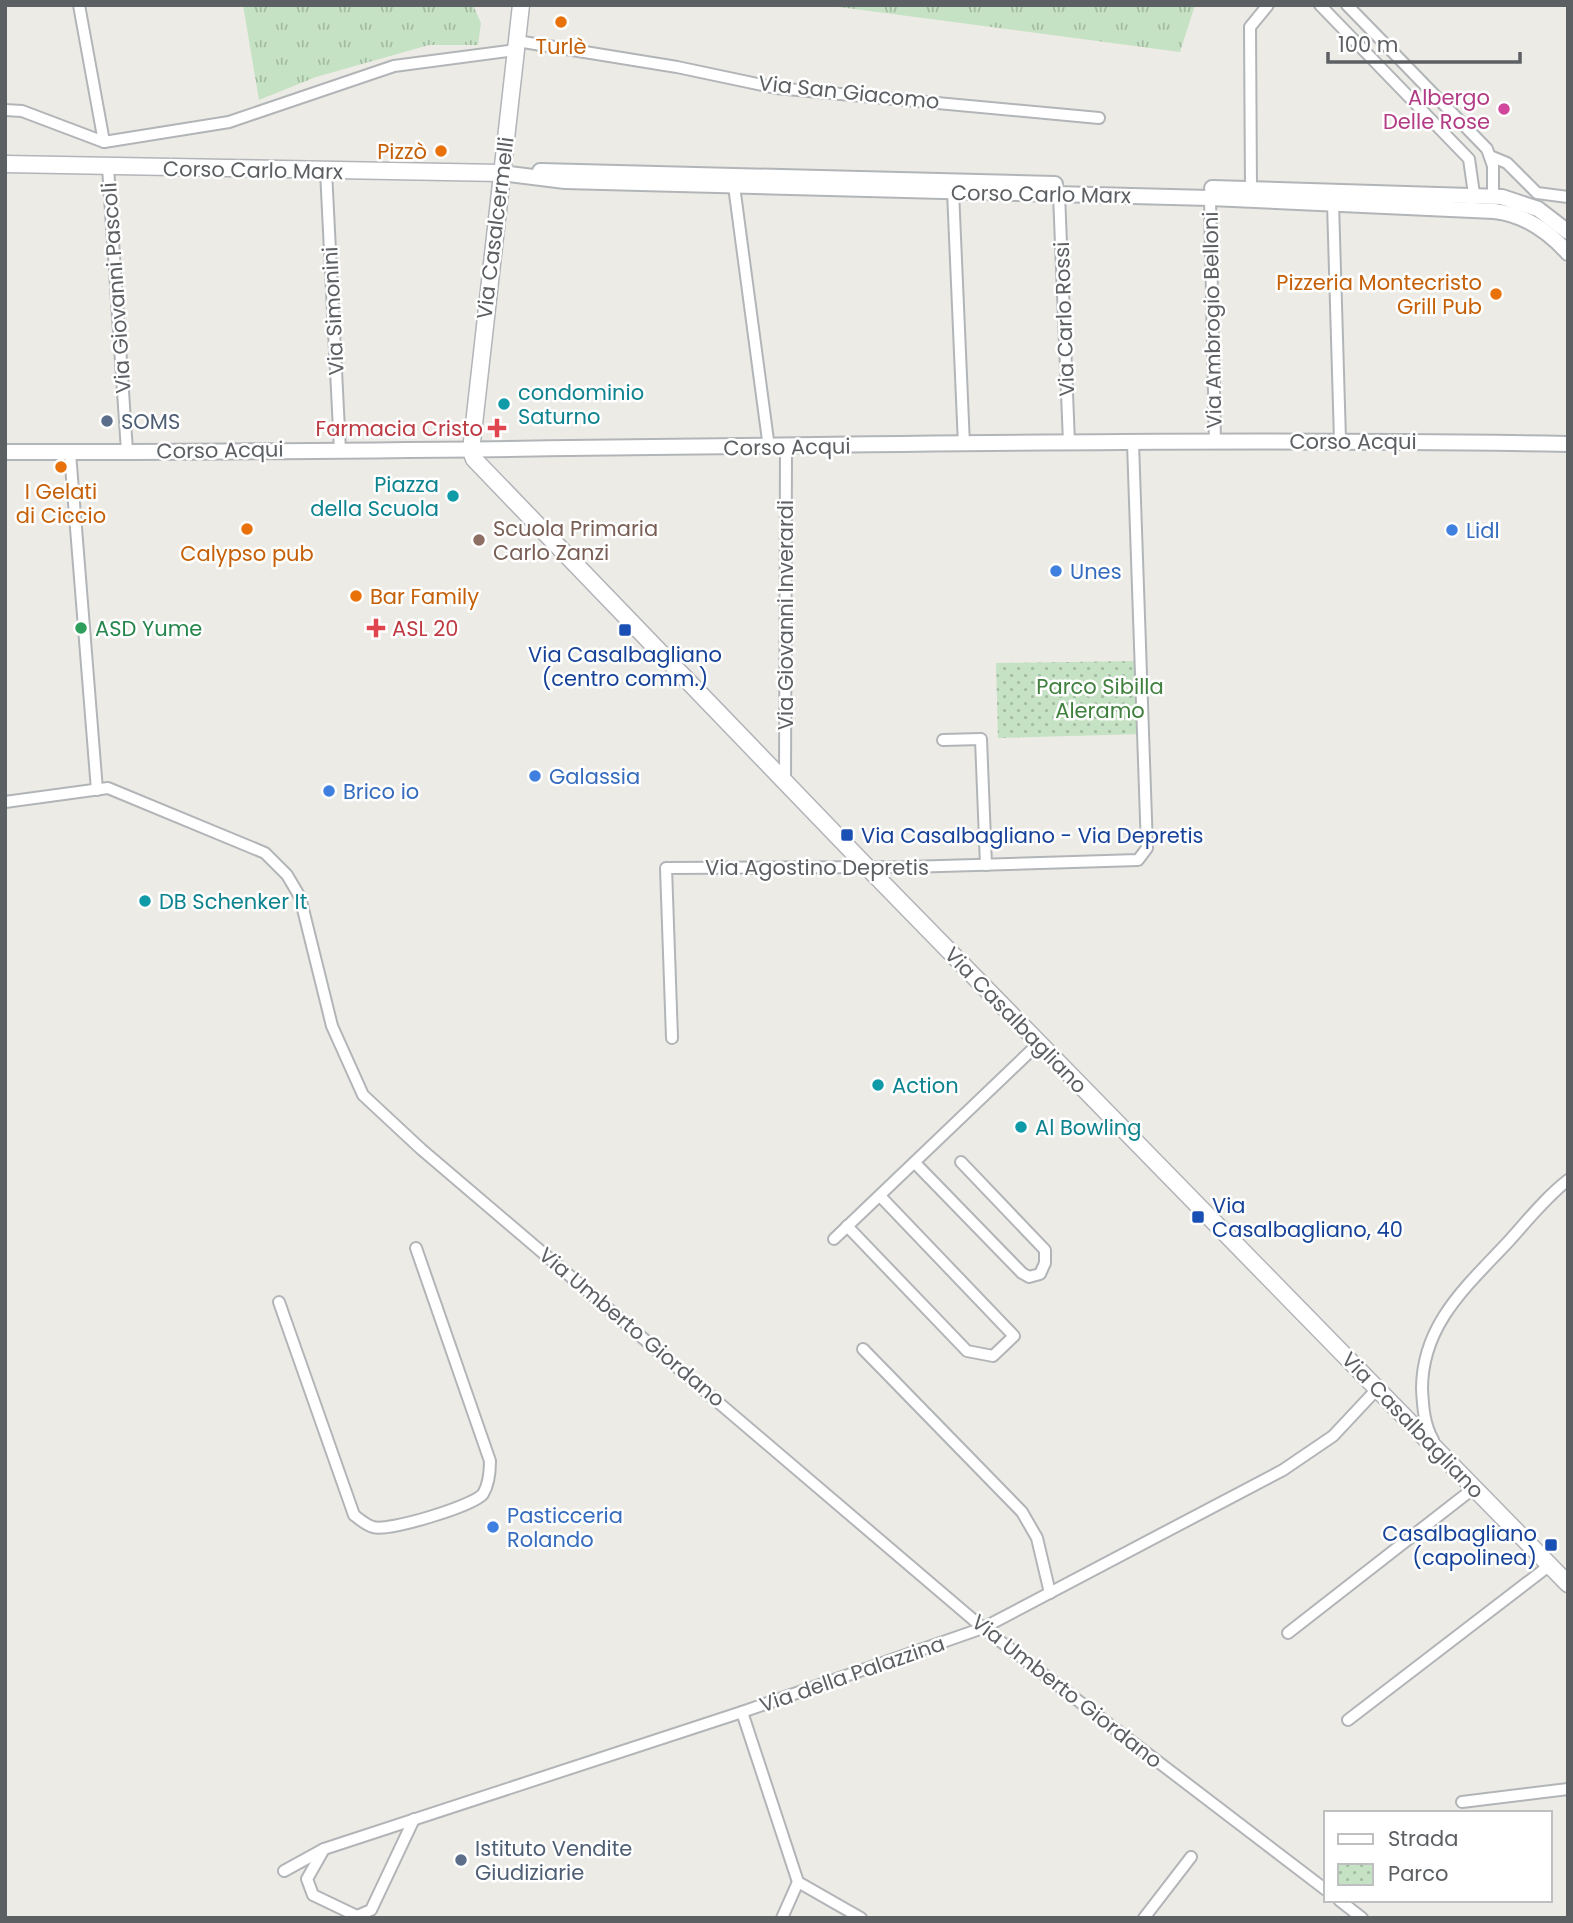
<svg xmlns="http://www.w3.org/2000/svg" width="1573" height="1923" viewBox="0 0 1573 1923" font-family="Poppins,sans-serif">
<defs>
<pattern id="grass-tufts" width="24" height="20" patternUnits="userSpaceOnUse" patternTransform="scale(1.75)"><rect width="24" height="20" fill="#c6e2c4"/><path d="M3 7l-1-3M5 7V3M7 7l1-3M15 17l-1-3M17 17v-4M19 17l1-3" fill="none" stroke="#a4bba3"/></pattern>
<pattern id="park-dots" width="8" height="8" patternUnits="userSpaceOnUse" patternTransform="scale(1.75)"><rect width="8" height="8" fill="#c6e2c4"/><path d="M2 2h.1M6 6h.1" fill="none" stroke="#a4bba3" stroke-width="1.8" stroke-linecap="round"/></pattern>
</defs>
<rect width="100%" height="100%" fill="#edebe5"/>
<g fill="url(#grass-tufts)">
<polygon points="243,5 473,5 481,23 478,45 429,45 316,77 259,100"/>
<polygon points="824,5 1195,5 1180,52"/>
</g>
<polygon fill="url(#park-dots)" points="1139,661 1142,734 998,738 996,663"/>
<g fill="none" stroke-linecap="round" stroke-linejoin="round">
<defs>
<g id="minor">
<polyline points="79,5 104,142"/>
<polyline points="1320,5 1469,159 1474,194"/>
<polyline points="1347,5 1487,149 1493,166 1493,196"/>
<polyline points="517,41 677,67 776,88 1099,118"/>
<polyline points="5,110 22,111 104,142 229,122 394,66 516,50"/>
<polyline points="1490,156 1507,163 1537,193 1568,197"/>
<polyline points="108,167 127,451"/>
<polyline points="326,171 340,450"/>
<polyline points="734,186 769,448"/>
<polyline points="1251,190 1250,27 1268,5"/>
<polyline points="953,191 964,445"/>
<polyline points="1059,194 1069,443"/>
<polyline points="1210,198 1215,442"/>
<polyline points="1333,203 1340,440"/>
<polyline points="70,453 97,790"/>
<polyline points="943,740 981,739 986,865"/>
<polyline points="785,782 786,447"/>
<polyline points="5,802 108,788 265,853 287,875 300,897 332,1026 363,1095 421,1149 983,1628 1326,1890"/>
<polyline points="672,1038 666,868 907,867 1138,860 1147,848 1133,443"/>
<polyline points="915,1163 1022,1273 1029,1277 1040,1274 1045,1263 1045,1250 961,1162"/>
<polyline points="847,1226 967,1351 993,1356 1014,1336 880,1196"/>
<polyline points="834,1239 1039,1043"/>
<path d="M279,1302L354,1515C359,1519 366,1525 373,1527C388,1532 473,1506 483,1494C489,1484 490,1472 490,1461L416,1248"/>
<polyline points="863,1349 1022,1512 1037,1538 1050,1593"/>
<path d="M1433,1440C1424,1424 1423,1407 1422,1389C1422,1324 1467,1286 1508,1242C1527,1221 1546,1197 1568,1180"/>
<polyline points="1288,1633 1474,1488"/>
<polyline points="742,1712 798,1882 861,1918"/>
<polyline points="1348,1720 1550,1565"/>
<polyline points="1462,1802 1568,1789"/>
<polyline points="324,1849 307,1879 313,1895 357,1916 371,1910 414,1819"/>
<polyline points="284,1871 324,1849 742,1712 983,1628 1283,1470 1333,1436 1377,1389"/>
<polyline points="1339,1900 1362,1918"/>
<polyline points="782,1918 798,1882"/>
<polyline points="1144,1918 1191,1857"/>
</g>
<g id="tertiary">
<polyline points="540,171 1055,184"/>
<path d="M501,173L565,181L1210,198L1494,211C1524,214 1548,231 1568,253"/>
<polyline points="1212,188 1502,197 1538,209 1568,232"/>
<path d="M5,452C526,454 1047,435 1568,444"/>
</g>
<g id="secondary">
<polyline points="521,5 471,451 474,459 867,867 1568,1584"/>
<polyline points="5,164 501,173"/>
</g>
</defs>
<use href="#minor" stroke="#b2b5b8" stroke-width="14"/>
<use href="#tertiary" stroke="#b2b5b8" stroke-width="18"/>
<use href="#secondary" stroke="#b1b4b8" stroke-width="19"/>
<use href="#minor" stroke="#fff" stroke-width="10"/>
<use href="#tertiary" stroke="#fff" stroke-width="14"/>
<use href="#secondary" stroke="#fff" stroke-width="16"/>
</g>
<g fill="#e8710a" stroke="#fff" stroke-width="2.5">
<circle cx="561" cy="22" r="7"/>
<circle cx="441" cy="151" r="7"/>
<circle cx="1496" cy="294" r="7"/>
<circle cx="61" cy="467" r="7"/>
<circle cx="247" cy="529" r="7"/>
<circle cx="356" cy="596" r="7"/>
</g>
<circle fill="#d1479c" stroke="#fff" stroke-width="2.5" cx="1504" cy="109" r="7"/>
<g fill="#0f9aa8" stroke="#fff" stroke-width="2.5">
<circle cx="504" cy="404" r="7"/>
<circle cx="453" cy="496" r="7"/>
<circle cx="145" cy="901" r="7"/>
<circle cx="878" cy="1085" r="7"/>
<circle cx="1021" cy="1127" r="7"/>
</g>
<g fill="#5c6f8a" stroke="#fff" stroke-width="2.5">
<circle cx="107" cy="421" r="7"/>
<circle cx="461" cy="1860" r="7"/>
</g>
<g fill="#e0444e" stroke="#fff" stroke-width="2.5">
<path d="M493.5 417.5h7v7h7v7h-7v7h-7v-7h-7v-7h7z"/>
<path d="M372.5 617.5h7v7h7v7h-7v7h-7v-7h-7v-7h7z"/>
</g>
<g fill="#3f7fe0" stroke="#fff" stroke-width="2.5">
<circle cx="1452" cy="530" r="7"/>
<circle cx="1056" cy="571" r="7"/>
<circle cx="535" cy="776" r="7"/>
<circle cx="329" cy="791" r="7"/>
<circle cx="493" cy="1527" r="7"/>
</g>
<circle fill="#8d6e63" stroke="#fff" stroke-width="2.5" cx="479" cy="540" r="7"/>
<circle fill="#2e9e5b" stroke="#fff" stroke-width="2.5" cx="81" cy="628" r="7"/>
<g fill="#1a4fb4" stroke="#fff" stroke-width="2.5">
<rect x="618" y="623" width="14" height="14" rx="3.5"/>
<rect x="840" y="828" width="14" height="14" rx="3.5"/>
<rect x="1191" y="1210" width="14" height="14" rx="3.5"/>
<rect x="1544" y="1538" width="14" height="14" rx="3.5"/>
</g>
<g text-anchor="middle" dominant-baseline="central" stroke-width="5" stroke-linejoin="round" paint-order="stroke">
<g font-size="21" fill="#c56008" stroke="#fff">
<text x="561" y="46">Turlè</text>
<text x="427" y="151" text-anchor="end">Pizzò</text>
<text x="1482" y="282" text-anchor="end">Pizzeria Montecristo<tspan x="1482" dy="24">Grill Pub</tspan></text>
<text x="61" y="491">I Gelati<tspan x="61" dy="24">di Ciccio</tspan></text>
<text x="247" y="553">Calypso pub</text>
<text x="370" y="596" text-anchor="start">Bar Family</text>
</g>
<g font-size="21" fill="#5d6063" stroke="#fff">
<text transform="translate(849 92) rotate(6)">Via San Giacomo</text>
<text transform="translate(253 170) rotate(1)">Corso Carlo Marx</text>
<text transform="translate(1041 194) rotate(1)">Corso Carlo Marx</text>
<text transform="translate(495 228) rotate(-83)">Via Casalcermelli</text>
<text transform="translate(116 288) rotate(-94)">Via Giovanni Pascoli</text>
<text transform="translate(333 311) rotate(-93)">Via Simonini</text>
<text transform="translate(1064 319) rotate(-92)">Via Carlo Rossi</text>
<text transform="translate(1212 320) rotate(-91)">Via Ambrogio Belloni</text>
<text x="1353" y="441">Corso Acqui</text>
<text transform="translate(787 447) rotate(-1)">Corso Acqui</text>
<text transform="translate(220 450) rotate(-1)">Corso Acqui</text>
<text transform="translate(785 615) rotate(-90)">Via Giovanni Inverardi</text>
<text x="817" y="867">Via Agostino Depretis</text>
<text transform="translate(1016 1020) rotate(46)">Via Casalbagliano</text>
<text transform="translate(632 1327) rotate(40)">Via Umberto Giordano</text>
<text transform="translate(1413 1425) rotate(46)">Via Casalbagliano</text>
<text transform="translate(852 1674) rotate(-19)">Via della Palazzina</text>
<text transform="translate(1067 1691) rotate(38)">Via Umberto Giordano</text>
</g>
<g font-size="21" fill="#b23c85" stroke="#fff" text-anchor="end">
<text x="1490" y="97">Albergo<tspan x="1490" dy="24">Delle Rose</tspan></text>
</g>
<g font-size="21" fill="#0d838f" stroke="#fff" text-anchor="start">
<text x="518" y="392">condominio<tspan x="518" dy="24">Saturno</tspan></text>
<text x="439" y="484" text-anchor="end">Piazza<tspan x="439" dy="24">della Scuola</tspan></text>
<text x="159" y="901">DB Schenker It</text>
<text x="892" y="1085">Action</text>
<text x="1035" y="1127">Al Bowling</text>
</g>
<g font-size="21" fill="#4e5e75" stroke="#fff" text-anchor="start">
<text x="121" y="421">SOMS</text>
<text x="475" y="1848">Istituto Vendite<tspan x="475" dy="24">Giudiziarie</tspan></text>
</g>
<g font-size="21" fill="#be3a42" stroke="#fff" text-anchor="end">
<text x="483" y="428">Farmacia Cristo</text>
<text x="392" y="628" text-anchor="start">ASL 20</text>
</g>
<g font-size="21" fill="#785e54" stroke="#fff" text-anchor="start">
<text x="493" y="528">Scuola Primaria<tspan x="493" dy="24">Carlo Zanzi</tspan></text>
</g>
<g font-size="21" fill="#366cbe" stroke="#fff" text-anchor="start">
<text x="1466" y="530">Lidl</text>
<text x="1070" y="571">Unes</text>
<text x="549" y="776">Galassia</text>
<text x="343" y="791">Brico io</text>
<text x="507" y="1515">Pasticceria<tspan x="507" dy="24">Rolando</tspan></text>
</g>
<g font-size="21" fill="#27864d" stroke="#fff" text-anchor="start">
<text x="95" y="628">ASD Yume</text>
</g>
<g font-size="21" fill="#164399" stroke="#fff" text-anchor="start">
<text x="625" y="654" text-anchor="middle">Via Casalbagliano<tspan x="625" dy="24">(centro comm.)</tspan></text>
<text x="861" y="835">Via Casalbagliano - Via Depretis</text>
<text x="1212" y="1205">Via<tspan x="1212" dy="24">Casalbagliano, 40</tspan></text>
<text x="1537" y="1533" text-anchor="end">Casalbagliano<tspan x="1537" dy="24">(capolinea)</tspan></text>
</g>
<g font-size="21" fill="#40803f" stroke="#fff">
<text x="1100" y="686">Parco Sibilla<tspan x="1100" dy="24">Aleramo</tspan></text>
</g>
</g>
<rect width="1573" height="1923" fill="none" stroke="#5d6063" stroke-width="14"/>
<rect x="1324" y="1811" width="228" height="91" fill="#ffffff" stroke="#bebfc1" stroke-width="2"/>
<rect x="1338" y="1834" width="35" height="10" fill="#ffffff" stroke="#bebfc1" stroke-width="2"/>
<text x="1388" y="1846" font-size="21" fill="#5d6063">Strada</text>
<rect x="1338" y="1864" width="35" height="21" fill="url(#park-dots)" stroke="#bebfc1" stroke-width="2"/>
<text x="1388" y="1881" font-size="21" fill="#5d6063">Parco</text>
<path d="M1328 52v10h192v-10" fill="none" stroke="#5d6063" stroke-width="3.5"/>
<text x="1338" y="52" font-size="21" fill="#5d6063" stroke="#ffffff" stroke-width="5" paint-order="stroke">100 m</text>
</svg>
